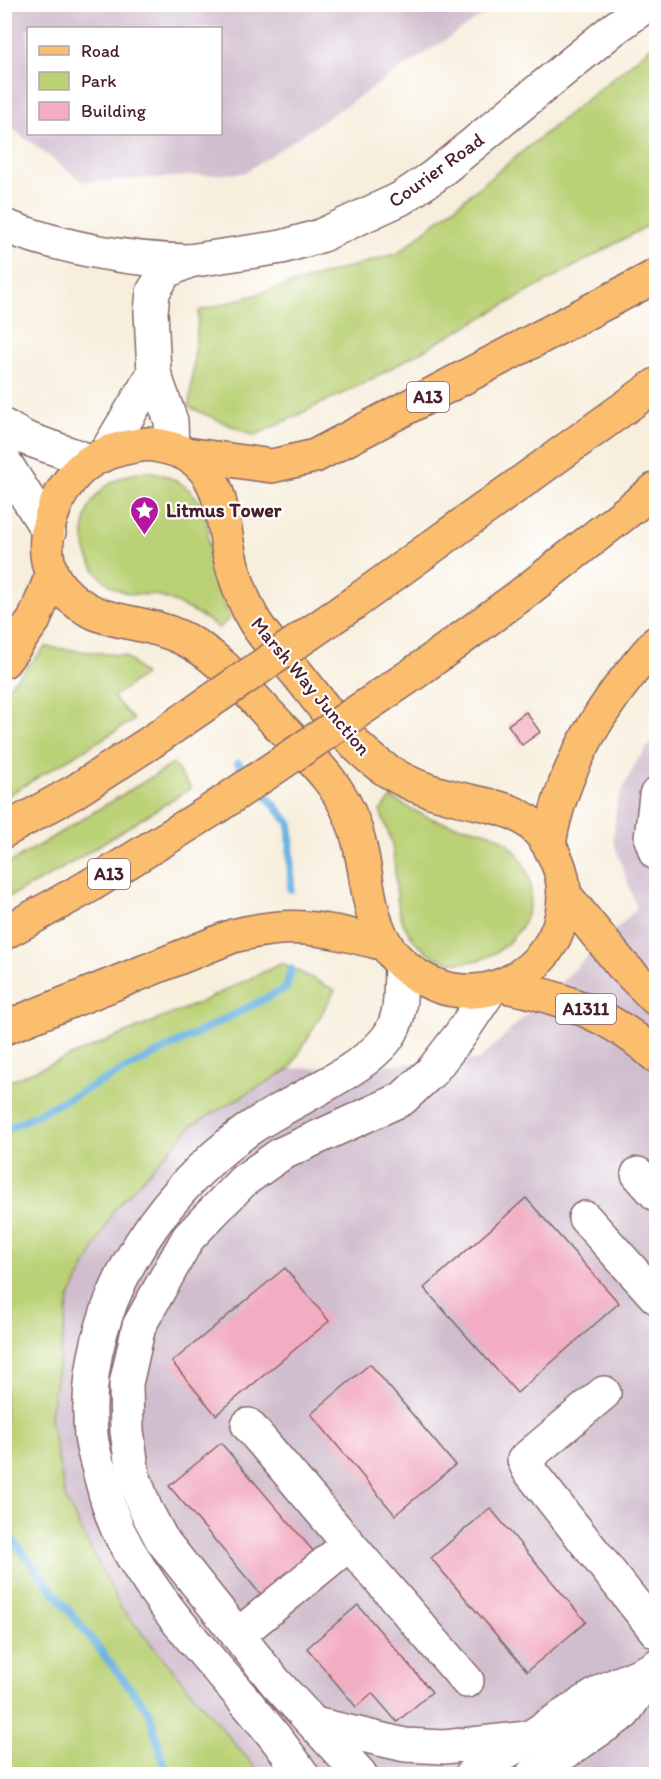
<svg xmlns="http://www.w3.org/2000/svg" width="661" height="1779" viewBox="0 0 661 1779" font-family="Itim,sans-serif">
<rect width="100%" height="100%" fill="#fff"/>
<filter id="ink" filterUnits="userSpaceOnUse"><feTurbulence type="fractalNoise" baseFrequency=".0167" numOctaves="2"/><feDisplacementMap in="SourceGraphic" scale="12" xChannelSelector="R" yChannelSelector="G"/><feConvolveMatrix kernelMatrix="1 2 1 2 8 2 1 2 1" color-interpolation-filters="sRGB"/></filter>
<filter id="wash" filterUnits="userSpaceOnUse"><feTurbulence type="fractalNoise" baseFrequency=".008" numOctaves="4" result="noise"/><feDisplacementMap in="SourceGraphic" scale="24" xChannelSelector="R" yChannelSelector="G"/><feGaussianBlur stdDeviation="1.35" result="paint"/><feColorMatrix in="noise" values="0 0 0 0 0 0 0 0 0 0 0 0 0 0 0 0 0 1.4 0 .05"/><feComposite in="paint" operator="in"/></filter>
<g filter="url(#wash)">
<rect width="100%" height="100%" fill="#f7eedc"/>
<g fill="#d0bdcd" fill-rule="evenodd">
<path d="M4,5L5,4L498,5L244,173L83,182L5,123ZM28,28H220V134H28Z"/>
<polygon points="656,735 656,1774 260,1774 121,1608 66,1500 50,1417 69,1299 114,1210 192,1125 290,1069 479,1060 637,909 613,840 617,801 635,764"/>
</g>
<g fill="#bad176" stroke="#827850" stroke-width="1.5">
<polygon points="656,43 656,221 368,381 254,436 189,407 199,311 398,253"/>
<path d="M148,471C176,476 202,492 207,523C209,538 208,555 211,570C215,586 224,602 230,618L219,628C201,615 181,604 159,596C149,593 137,596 127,593C91,583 75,541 89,508C100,484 123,474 148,471Z"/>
<polygon points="46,647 126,656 144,675 113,697 134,720 5,797 5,690"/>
<polygon points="173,764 191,788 53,874 5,899 5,866"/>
<path d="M392,798C405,805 419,814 433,819C458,829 488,825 509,845C575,909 475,1006 415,941C390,914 399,878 392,845C390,834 384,822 380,811Z"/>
<polygon points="282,963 335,990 290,1069 192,1125 114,1210 69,1299 50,1417 66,1500 121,1608 260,1774 5,1774 5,1083 201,1002"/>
</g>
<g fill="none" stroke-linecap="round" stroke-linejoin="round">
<g stroke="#6ab2e1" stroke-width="8">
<polyline points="238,763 250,778"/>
<polyline points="259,787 290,824 291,889"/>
<polyline points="4,1131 286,988 291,969"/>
<polyline points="4,1529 150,1713 164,1766 157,1774"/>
</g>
</g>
<g id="blocks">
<g fill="#f2adc2">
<polygon points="526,712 540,732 522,745 508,725"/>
<polygon points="526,1198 619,1303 517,1393 424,1288"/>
<polygon points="285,1268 329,1321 216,1415 172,1362"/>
<polygon points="370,1364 455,1465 395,1515 311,1414"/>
<polygon points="221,1443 320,1559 268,1603 169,1486"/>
<polygon points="490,1508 586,1622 527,1671 431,1558"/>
<polygon points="358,1605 432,1692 397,1722 372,1693 356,1707 307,1648"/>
</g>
</g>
</g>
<g filter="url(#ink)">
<use href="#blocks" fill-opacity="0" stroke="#876769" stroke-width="1.5"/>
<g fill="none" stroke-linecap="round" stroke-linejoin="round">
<defs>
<g id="minor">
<path d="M4,226C64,248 125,260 189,261"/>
<polyline points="4,426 25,438 90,461"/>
<polyline points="172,449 171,421 154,373 151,312 153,292 165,272 189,261 282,247 320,236 400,199 433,177 611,31 648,4"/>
<polyline points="105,454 154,373"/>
<polyline points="4,461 49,532"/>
<polyline points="656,795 651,839 656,853"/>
<polyline points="638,1174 656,1194"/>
<polyline points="585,1218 656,1297"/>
<polyline points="604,1393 524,1460 528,1469 656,1631"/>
<polyline points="248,1425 349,1544"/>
<polyline points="238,1635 349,1544 467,1681"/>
<polyline points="315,1724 405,1745 444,1747 527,1738"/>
<path d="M302,1774C246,1691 164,1623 119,1532C110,1514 105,1493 100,1474C97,1461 92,1448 91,1435C80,1313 153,1197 249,1129C287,1102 362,1073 388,1037C403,1017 400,987 401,963"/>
<polyline points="360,1774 276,1683 162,1540 145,1508 133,1475 127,1431 126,1384 139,1326 188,1238 243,1181 281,1154 402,1099 432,1071 460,1035 490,990"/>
<polyline points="472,1774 604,1690 655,1668"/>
<polyline points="533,1774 624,1713 656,1666"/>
</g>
<g id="major">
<path d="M148,444C161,446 175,448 187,455C224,475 222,523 230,557C234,575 241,594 249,611C260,635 283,656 299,676C326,709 351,748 388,771C406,783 427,791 448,796C487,807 524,804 548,844C607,937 489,1042 402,964C369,934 370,891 361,851C356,825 344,798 327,777C312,758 293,741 277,723C247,692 220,655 180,637C135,616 98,629 61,588C29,552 55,481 93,460C110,450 130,446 148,444Z"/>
<polyline points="564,894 622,965 656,999"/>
<path d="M505,986C560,996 614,1017 656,1056"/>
</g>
<g id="highway">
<polyline points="186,454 272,466 315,456 656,276"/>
<polyline points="354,603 656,385"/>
<polyline points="4,661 34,620 52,575"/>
<polyline points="413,674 521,595 656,489"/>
<polyline points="4,831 74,792 151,742"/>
<path d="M549,844C562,766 604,701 656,643"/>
<polyline points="4,933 86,888 212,810"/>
<path d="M4,1028L233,936C296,920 325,929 385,944"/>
</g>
</defs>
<use href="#minor" stroke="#876769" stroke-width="36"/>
<use href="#major" stroke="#876769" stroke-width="36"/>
<use href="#highway" stroke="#876769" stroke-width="36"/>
<use href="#minor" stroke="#fff" stroke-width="33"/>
<use href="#major" stroke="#fbbd6e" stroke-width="33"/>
<use href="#highway" stroke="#fbbd6e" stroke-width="33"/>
<defs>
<g id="highway-bridge">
<polyline points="151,742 354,603"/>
<polyline points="212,810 413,674"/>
</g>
</defs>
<use href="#highway-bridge" stroke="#876769" stroke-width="36" stroke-linecap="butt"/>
<use href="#highway-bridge" stroke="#fbbd6e" stroke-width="33"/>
</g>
</g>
<defs>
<symbol id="sight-pin" viewBox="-11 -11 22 30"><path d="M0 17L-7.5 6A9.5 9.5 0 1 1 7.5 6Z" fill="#b5179e" stroke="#fff"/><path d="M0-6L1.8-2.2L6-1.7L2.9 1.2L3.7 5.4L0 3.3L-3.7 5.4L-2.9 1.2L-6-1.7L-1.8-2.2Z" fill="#fff"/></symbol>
</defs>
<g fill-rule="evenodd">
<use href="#sight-pin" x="128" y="494" width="33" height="45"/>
</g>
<g text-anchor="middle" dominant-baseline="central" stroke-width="4.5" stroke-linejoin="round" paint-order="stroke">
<g fill="#fff" stroke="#80626b" stroke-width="1.5">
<rect x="407" y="382" width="42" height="30" rx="4.5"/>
<rect x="88" y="859" width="42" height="30" rx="4.5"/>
<rect x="556" y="994" width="60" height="30" rx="4.5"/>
</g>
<g font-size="18" font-weight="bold" fill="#4a1f2b">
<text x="428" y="397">A13</text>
<text x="109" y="874">A13</text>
<text x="586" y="1009">A1311</text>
</g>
<g font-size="20" fill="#4a1f2b" stroke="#fff">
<text transform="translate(436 170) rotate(-36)">Courier Road</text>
<text transform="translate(311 686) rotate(50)">Marsh Way Junction</text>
</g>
<g font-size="20" font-weight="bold" fill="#4a1f2b" stroke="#fff" text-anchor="start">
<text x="166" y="510">Litmus Tower</text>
</g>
</g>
<rect width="661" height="1779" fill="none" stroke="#fff" stroke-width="24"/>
<rect x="27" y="27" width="195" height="108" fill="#ffffff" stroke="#b7a5aa" stroke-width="1.5"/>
<rect x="39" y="46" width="30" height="9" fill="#fbbd6e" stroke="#b7a5aa" stroke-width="1.5"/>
<text x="81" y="57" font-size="18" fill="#4a1f2b">Road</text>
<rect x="39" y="72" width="30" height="18" fill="#bad176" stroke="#b7a5aa" stroke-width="1.5"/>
<text x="81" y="87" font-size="18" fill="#4a1f2b">Park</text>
<rect x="39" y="102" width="30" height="18" fill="#f2adc2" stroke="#b7a5aa" stroke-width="1.5"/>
<text x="81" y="117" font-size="18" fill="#4a1f2b">Building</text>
</svg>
